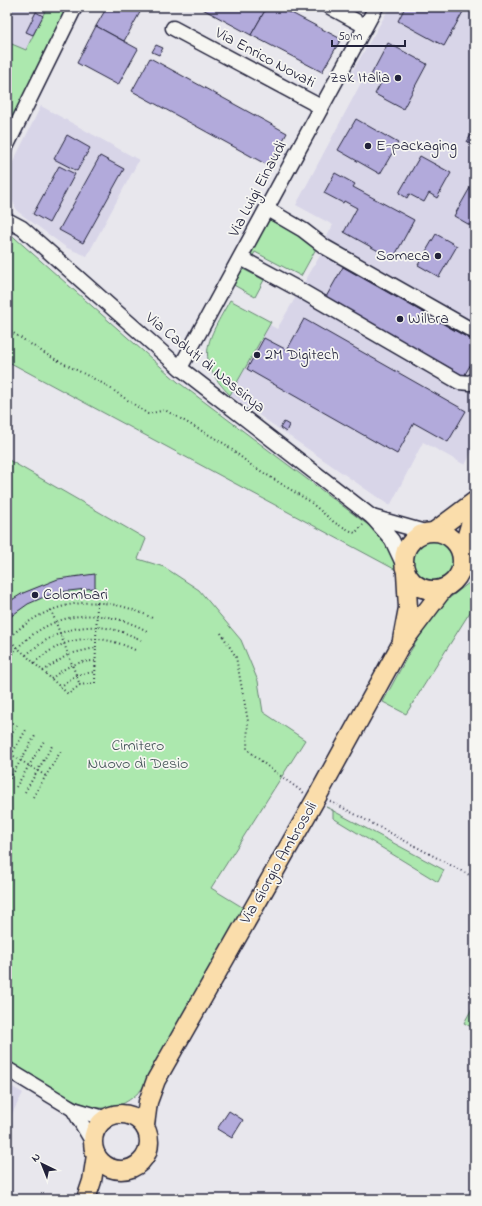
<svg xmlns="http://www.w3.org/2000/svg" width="482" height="1206" viewBox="0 0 482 1206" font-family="'Indie Flower',sans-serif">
<rect width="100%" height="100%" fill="#e8e7ed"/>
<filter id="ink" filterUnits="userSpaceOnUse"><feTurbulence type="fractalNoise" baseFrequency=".025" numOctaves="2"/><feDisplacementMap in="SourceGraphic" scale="8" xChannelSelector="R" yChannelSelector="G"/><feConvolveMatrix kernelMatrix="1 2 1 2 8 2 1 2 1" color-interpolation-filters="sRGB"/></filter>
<g filter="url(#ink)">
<g fill="#d8d5e8">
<polygon points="7,7 47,7 26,51 7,41"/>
<polygon points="390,7 475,8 475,446 465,465 423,442 390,506 230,395 270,325 277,329 328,242 325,240 333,225 296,205 361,83 349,77"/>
<polygon points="41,106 139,160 87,256 67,248 17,211 7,187 7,174"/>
<polygon points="7,1084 23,1093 7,1123"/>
</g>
<g fill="#ace8ae" stroke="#678574">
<polygon points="47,7 71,7 7,134 7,42 26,50"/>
<polygon points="268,219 318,245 301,276 255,252 251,259 248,257"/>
<path d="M7,231L178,382L368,525C383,538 391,552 398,571L7,361Z"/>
<polygon points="241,268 264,280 255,297 232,284"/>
<path d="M230,300L271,322L230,395C193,358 208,340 230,300Z"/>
<path d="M7,459L146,539L138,559L164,567L199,590L241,640L258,681L263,712L305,740L211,888L247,910L147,1083C116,1121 89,1110 52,1088C37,1079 22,1071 7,1062Z"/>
<circle cx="433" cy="561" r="23"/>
<polygon points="475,564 475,604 406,714 383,702 408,655 438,607 470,582"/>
<polygon points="326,807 444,870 438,882 333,818 333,810"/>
<polygon points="475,1003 475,1029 464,1023"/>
</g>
<g fill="#b2aadb" stroke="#22223b">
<polygon points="107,7 143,7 124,41 96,26"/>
<polygon points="199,7 267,7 251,35"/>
<polygon points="267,7 280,7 341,39 322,72 251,35"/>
<polygon points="405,7 458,7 464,10 444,46 398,21"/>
<polygon points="36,12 43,16 33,35 26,32"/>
<polygon points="96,26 138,49 118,85 77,63"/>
<polygon points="388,43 427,64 403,109 375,94 382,81 371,75"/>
<polygon points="156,45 163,48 159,55 152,52"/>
<polygon points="150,58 287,133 269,166 132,91"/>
<polygon points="356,119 398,143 380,174 338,150"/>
<polygon points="475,127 475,146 467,142"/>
<polygon points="67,135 90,148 77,171 54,159"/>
<polygon points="100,156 124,169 83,243 59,230"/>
<polygon points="420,156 451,173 437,198 429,193 424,202 409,194 407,198 399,193"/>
<polygon points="59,166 75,174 49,223 33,214"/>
<polygon points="335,173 355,184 353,187 414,220 393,259 344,232 357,208 344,201 343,203 324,193"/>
<polygon points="475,179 475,228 454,216"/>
<polygon points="436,234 457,246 439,277 418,265"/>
<polygon points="343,267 475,342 475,357 464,376 326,297"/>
<polygon points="304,319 466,411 448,442 414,423 397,454 247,369 264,338 287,350"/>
<polygon points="284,422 289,425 286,432 280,428"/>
<polygon points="95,574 95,588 60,592 44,597 28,604 7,619 7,603 23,593 58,579"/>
<polygon points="229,1111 243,1120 232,1138 217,1129"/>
</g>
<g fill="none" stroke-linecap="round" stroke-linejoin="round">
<defs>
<g id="minor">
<polyline points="330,7 365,26"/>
<polyline points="173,28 321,107"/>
<polyline points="7,145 75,7"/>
<polyline points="267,209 303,230 325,247 475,332"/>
<polyline points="7,220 22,228 180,368 372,517 392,540 405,568"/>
<polyline points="241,258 300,290 459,382 470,383 475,380"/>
<polyline points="180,368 376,7"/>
<polyline points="372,517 425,532"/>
<polyline points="7,1069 73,1109 104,1118"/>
<polyline points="73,1109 92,1141"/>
</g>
<g id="major">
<polyline points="435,531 475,501"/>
<circle cx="433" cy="561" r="29"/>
<polyline points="462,552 475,508"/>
<polyline points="402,640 408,608 406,573"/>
<circle cx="121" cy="1142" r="28"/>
<polyline points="145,1125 148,1102 156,1080 318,795 400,646 444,588"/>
<polyline points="86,1199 92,1181 96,1155"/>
</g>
</defs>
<use href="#minor" stroke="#22223b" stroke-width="17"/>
<use href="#major" stroke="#22223b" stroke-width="21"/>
<g stroke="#22223b" stroke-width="2" stroke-dasharray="1 3" stroke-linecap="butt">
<polyline points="7,329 49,356 104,384 148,414 165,410 225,444 251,465 309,501 335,523 355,533 363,525"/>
<path d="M97,602L95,683L80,685L68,694L8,639C49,598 104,592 154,619"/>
<polyline points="51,610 80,685"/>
<polyline points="221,633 236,657 248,721 247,749 267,766 304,793"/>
<path d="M26,655C62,624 98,618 141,640"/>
<path d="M7,660C43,613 96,603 147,631"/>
<path d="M34,663C65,635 98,632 135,650"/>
<polyline points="43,671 69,654 95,648"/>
<path d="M51,679C65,667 77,661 95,661"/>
<polyline points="60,687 76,675 94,672"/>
<polyline points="7,722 9,720"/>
<polyline points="7,743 17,725"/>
<polyline points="7,752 46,776"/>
<polyline points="7,762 26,730"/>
<polyline points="8,782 35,736"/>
<polyline points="16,787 44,741"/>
<polyline points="25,792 52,746"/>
<polyline points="33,797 61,751"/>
<polyline points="330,801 475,878"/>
</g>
<use href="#minor" stroke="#f6f6f2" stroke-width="14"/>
<use href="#major" stroke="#faddab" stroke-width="18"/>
</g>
</g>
<g fill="#22223b" stroke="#f6f6f2" stroke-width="1.5">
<circle cx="398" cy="78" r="4"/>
<circle cx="368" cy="146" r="4"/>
<circle cx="438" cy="256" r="4"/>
<circle cx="400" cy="319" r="4"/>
<circle cx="257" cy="355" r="4"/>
<circle cx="35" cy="595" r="4"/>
</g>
<g text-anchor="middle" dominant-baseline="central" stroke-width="3.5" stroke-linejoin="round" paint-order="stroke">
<g font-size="16" fill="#22223b" stroke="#f6f6f2">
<text transform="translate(265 58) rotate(28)">Via Enrico Novati</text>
<text transform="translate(258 189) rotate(-62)">Via Luigi Einaudi</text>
<text transform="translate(205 363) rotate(39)">Via Caduti di Nassirya</text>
<text transform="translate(279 863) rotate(-60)">Via Giorgio Ambrosoli</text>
</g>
<g font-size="16" fill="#22223b" stroke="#f6f6f2" text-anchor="start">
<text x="390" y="78" text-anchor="end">Zsk Italia</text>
<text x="376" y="146">E-packaging</text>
<text x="430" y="256" text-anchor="end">Someca</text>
<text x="408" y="319">Wilbra</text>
<text x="265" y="355">2M Digitech</text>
<text x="43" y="595">Colombari</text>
</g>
<g font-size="16" fill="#445458" stroke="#f6f6f2">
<text x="138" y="746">Cimitero<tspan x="138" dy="18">Nuovo di Desio</tspan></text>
</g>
</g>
<rect width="482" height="1206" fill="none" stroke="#f6f6f2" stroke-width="24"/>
<rect x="12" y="12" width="458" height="1182" fill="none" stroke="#22223b" stroke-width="1.5" filter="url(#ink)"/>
<g transform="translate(42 1164) rotate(317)" stroke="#f6f6f2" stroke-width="3" paint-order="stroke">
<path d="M0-3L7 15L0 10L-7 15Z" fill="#22223b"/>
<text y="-6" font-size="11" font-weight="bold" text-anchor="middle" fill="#22223b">N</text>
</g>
<path d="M332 40v6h73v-6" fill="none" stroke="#22223b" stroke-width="2"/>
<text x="338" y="40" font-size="12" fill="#22223b" stroke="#f6f6f2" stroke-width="3" paint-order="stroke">50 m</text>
</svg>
